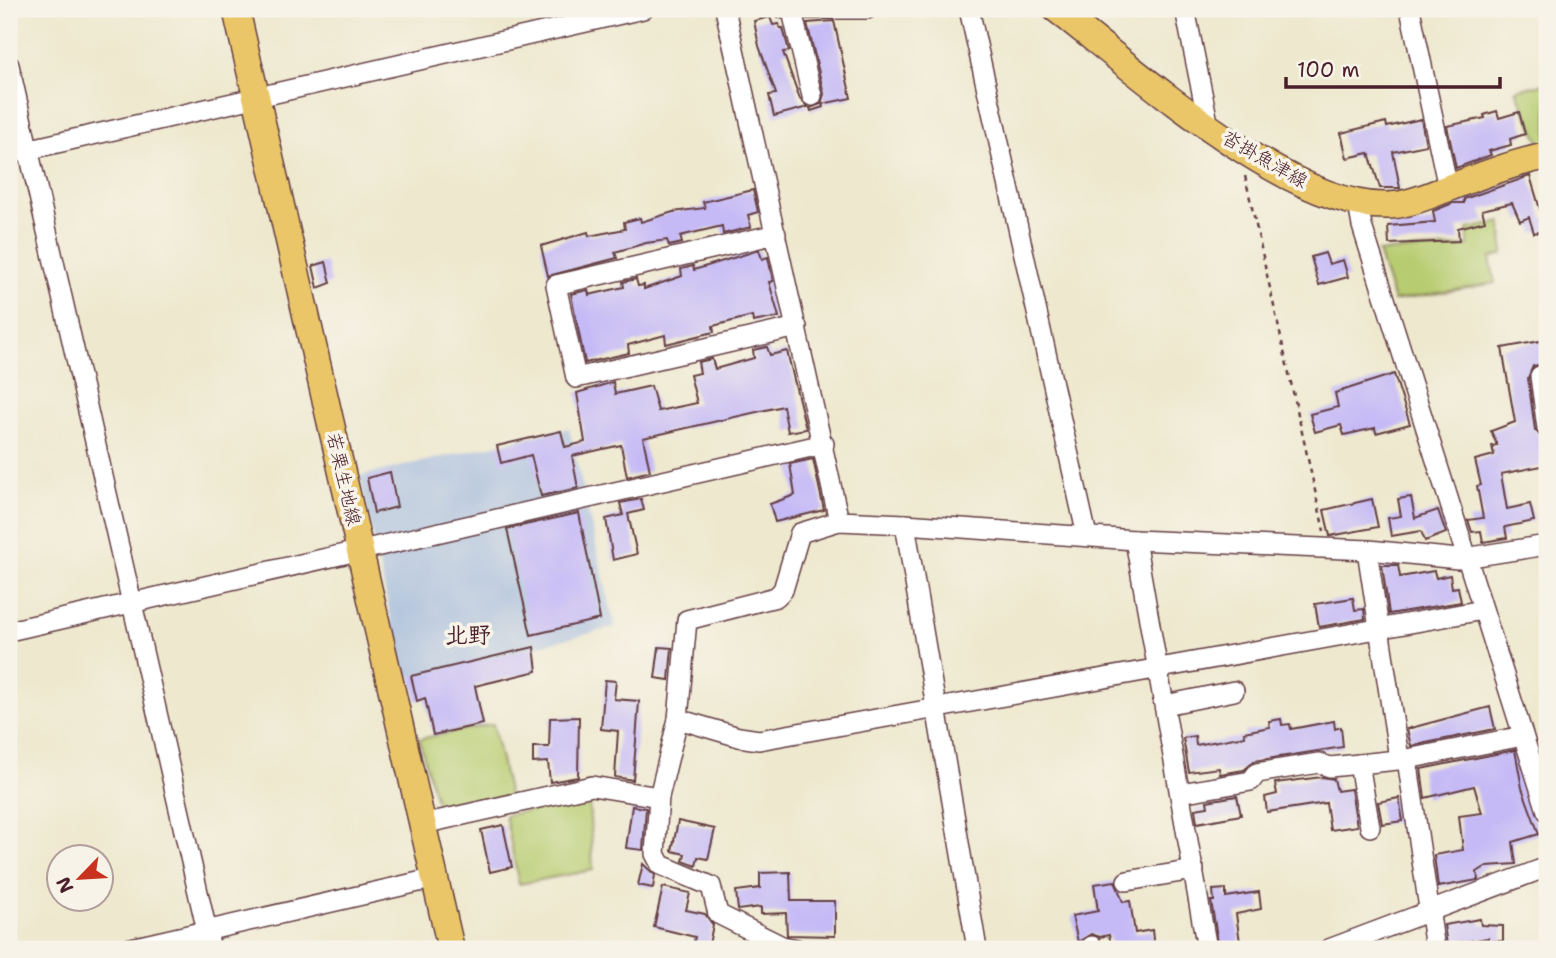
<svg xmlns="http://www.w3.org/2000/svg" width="1556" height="958" viewBox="0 0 1556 958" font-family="'Shantell Sans','Klee One',sans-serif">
<rect width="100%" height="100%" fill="#f7f3e8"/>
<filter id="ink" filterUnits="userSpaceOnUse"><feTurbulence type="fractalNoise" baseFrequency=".0143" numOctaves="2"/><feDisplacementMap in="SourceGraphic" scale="14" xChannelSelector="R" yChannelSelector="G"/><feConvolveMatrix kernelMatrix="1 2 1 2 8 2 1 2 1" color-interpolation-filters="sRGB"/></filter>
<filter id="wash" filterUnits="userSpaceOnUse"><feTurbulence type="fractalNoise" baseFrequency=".00686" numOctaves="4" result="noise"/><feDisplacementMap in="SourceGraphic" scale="28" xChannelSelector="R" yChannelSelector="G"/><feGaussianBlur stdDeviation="1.57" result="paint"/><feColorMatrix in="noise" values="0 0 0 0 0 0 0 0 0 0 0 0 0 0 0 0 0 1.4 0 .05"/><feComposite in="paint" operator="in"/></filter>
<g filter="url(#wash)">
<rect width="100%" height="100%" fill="#eee8ce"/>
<polygon fill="#b5c6de" points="569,428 615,627 404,678 360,476"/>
<g fill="#b7cc70" stroke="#80764e" stroke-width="2">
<polygon points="1547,83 1547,149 1543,150 1516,90"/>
<polygon points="1502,222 1503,254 1490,258 1495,283 1394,301 1378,252 1468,246 1468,229"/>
<polygon points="493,724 509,796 439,812 419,739"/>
<polygon points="589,800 593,870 519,884 505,815"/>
</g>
<g id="blocks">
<g fill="#c5b9f6">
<polygon points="770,17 773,25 779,24 780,28 783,28 789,51 783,52 800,99 808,107 774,116 769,95 776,94 759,46 754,21"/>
<polygon points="834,21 851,98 822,104 823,107 811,111 810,108 821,104 824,94 807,23"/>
<polygon points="1497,111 1499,118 1519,112 1525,134 1510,139 1511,145 1489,151 1491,155 1456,168 1447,126 1485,118 1484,115"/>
<polygon points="1421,119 1426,145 1393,152 1400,188 1380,188 1369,153 1347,158 1341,133 1386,122 1387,127"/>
<polygon points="1530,176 1543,219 1547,217 1547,230 1534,233 1529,217 1520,221 1512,203 1482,210 1485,221 1458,228 1459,241 1389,244 1388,226 1435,222 1433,211 1453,203 1464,203 1464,199"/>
<polygon points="753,190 758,212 748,215 751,227 723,234 722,226 680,236 682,243 669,246 667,240 646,243 615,252 617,258 548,276 541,246 588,232 589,236 625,229 624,222 640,218 641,222 673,212 705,208 703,202"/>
<polygon points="759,250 762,259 768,257 773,281 769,282 779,317 753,322 752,316 713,326 714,332 666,344 665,335 628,345 629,353 585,363 571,294 588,290 589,295 624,287 623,282 636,279 638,286 644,285 644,289 682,276 681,269 693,266 694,270"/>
<polygon points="1325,253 1329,264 1343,260 1348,277 1319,285 1311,257"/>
<polygon points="326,262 331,283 318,288 313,266"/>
<polygon points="1540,341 1541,346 1547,345 1547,363 1533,366 1528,378 1535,430 1547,442 1547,465 1501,474 1507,509 1530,504 1534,521 1505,527 1507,538 1483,542 1481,531 1472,532 1468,520 1483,518 1477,486 1481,485 1475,460 1494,455 1492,446 1497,445 1491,431 1515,422 1502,348"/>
<polygon points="767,347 770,355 787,351 806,429 788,432 783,406 643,438 650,471 627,477 621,445 572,456 578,488 541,496 531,455 501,463 497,446 561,431 565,447 585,442 577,393 613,382 615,394 651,386 658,411 697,403 690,375 700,373 698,362 712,359 715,369 754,358 753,350"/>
<polygon points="1394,374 1410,424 1376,433 1375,428 1344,435 1341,425 1315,432 1310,414 1338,407 1335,393"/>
<polygon points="813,459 824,510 775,522 770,504 795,495 790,464"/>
<polygon points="390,472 397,507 374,513 367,478"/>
<polygon points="1411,497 1415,518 1438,510 1446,533 1425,541 1421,531 1391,536 1388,518 1401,516 1398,499"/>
<polygon points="641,499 644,510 628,514 637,554 613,560 606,519 623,515 620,503"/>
<polygon points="1372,499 1378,527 1330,536 1324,510"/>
<polygon points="579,513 600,619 531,635 507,529"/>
<polygon points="1382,565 1398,565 1400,577 1434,571 1436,578 1450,575 1452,588 1458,587 1461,602 1389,614"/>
<polygon points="1353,598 1355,610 1364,609 1365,619 1319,627 1315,604"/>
<polygon points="534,647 537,671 475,686 483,724 433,735 425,698 417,701 411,676"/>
<polygon points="659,647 672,648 669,680 655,678"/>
<polygon points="605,680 616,681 614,699 639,701 633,780 615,777 618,731 601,729"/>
<polygon points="1490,707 1495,729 1411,746 1407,729"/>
<polygon points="579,717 578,777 550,782 548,762 533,763 533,747 549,747 550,718"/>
<polygon points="1281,719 1282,725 1290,724 1291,729 1334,721 1335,729 1341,727 1343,747 1255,761 1244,770 1220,774 1219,768 1189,772 1183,738 1195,736 1196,745 1245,736 1244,732 1270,727 1269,721"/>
<polygon points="1515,750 1522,788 1539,834 1513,842 1516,864 1487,866 1477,872 1478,880 1438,887 1434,855 1463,850 1459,816 1482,813 1474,786 1425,798 1421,769"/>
<polygon points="1322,777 1334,779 1337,791 1351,789 1357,826 1330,830 1326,803 1267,812 1265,797 1277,794 1275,783"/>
<polygon points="1237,796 1241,815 1197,823 1195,809 1208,807 1207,801"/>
<polygon points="1399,798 1403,821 1382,824 1378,802"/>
<polygon points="632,806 646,808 643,850 626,848"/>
<polygon points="678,821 715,829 708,859 698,857 696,866 683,861 685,854 672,851"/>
<polygon points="503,825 512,867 490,872 481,830"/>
<polygon points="643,864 655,875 653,888 638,885"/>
<polygon points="790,872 791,901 835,901 835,936 787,935 786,913 761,914 761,907 738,910 736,891 760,888 760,873"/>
<polygon points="1115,881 1123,902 1130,901 1135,933 1152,930 1154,949 1112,949 1109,935 1100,937 1091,934 1078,942 1072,916 1098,911 1094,884"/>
<polygon points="663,887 690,893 686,910 705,914 713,925 708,949 692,949 695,937 654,927"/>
<polygon points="1226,889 1226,897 1259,892 1261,909 1236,914 1241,949 1219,949 1211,901 1214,901 1213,890"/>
<polygon points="1480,919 1481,925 1503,926 1503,941 1488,941 1488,938 1447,945 1444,925"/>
</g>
</g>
</g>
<g filter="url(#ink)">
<use href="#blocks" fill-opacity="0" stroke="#633d43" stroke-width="2"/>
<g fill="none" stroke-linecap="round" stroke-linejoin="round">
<defs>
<g id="minor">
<polyline points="725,9 839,521"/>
<polyline points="784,9 867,9"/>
<polyline points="969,9 1087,536"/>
<polyline points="1185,9 1209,127"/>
<polyline points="1410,9 1448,188"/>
<polyline points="792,11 812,96"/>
<polyline points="9,65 211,949"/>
<polyline points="9,154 643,9"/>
<polyline points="1358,204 1362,226 1547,811"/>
<polyline points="776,234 556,285 576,378 797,327"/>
<polyline points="1547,375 1540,376 1547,428"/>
<polyline points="905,524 1135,540 1369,550 1458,559 1547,545"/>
<polyline points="1135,540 1207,949"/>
<polyline points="1367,550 1399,758"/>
<polyline points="9,631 824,444"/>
<polyline points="1165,705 1234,691"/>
<polyline points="678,719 739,737 759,740 1483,610"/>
<polyline points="1407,759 1435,949"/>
<polyline points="1180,793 1251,781 1257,773 1319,763 1330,767 1359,764"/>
<polyline points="659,797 655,854 661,865 711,886 718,914 782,946 797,949"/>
<polyline points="423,824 592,786 659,797 678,719 687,620 776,597 783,590 800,533 839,521 905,524 977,949"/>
<polyline points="1370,827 1359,764 1407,759 1523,736"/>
<polyline points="1127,881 1194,870"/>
<polyline points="1092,946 1092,949"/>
<polyline points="127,949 436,878"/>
<polyline points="1329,949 1547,867"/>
</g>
<g id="major">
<polyline points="236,9 451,949"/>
<path d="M1056,9C1133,68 1297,216 1395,205C1413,203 1430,195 1446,189C1479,176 1513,163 1547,156"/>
</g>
</defs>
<use href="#minor" stroke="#633d43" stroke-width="22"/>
<use href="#major" stroke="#633d43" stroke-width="29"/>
<polyline stroke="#633d43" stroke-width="2.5" stroke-dasharray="5 5" stroke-linecap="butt" points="1245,176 1324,531"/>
<use href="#minor" stroke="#fff" stroke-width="19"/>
<use href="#major" stroke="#eac669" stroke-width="26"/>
</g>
</g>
<g text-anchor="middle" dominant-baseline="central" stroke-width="7" stroke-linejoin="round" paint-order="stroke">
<g font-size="19" fill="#4a1f2b" stroke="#f7f3e8">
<text transform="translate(1265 159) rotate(30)">沓掛魚津線</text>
<text transform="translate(344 479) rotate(77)">若栗生地線</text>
</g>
<g font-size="23" font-weight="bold" fill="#4a1f2b" stroke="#f7f3e8">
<text x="468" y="635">北野</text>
</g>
</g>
<rect width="1556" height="958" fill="none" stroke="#f7f3e8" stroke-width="35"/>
<g transform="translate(80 878) rotate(245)"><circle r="33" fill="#f7f3e8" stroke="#b29e9c" stroke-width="2"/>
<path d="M0-5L12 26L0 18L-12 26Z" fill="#c8321e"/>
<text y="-10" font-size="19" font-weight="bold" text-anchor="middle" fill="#4a1f2b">N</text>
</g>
<path d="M1286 77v10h214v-10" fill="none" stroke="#4a1f2b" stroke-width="3.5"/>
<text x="1297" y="77" font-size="21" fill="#4a1f2b" stroke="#f7f3e8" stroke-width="5" paint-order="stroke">100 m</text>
</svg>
